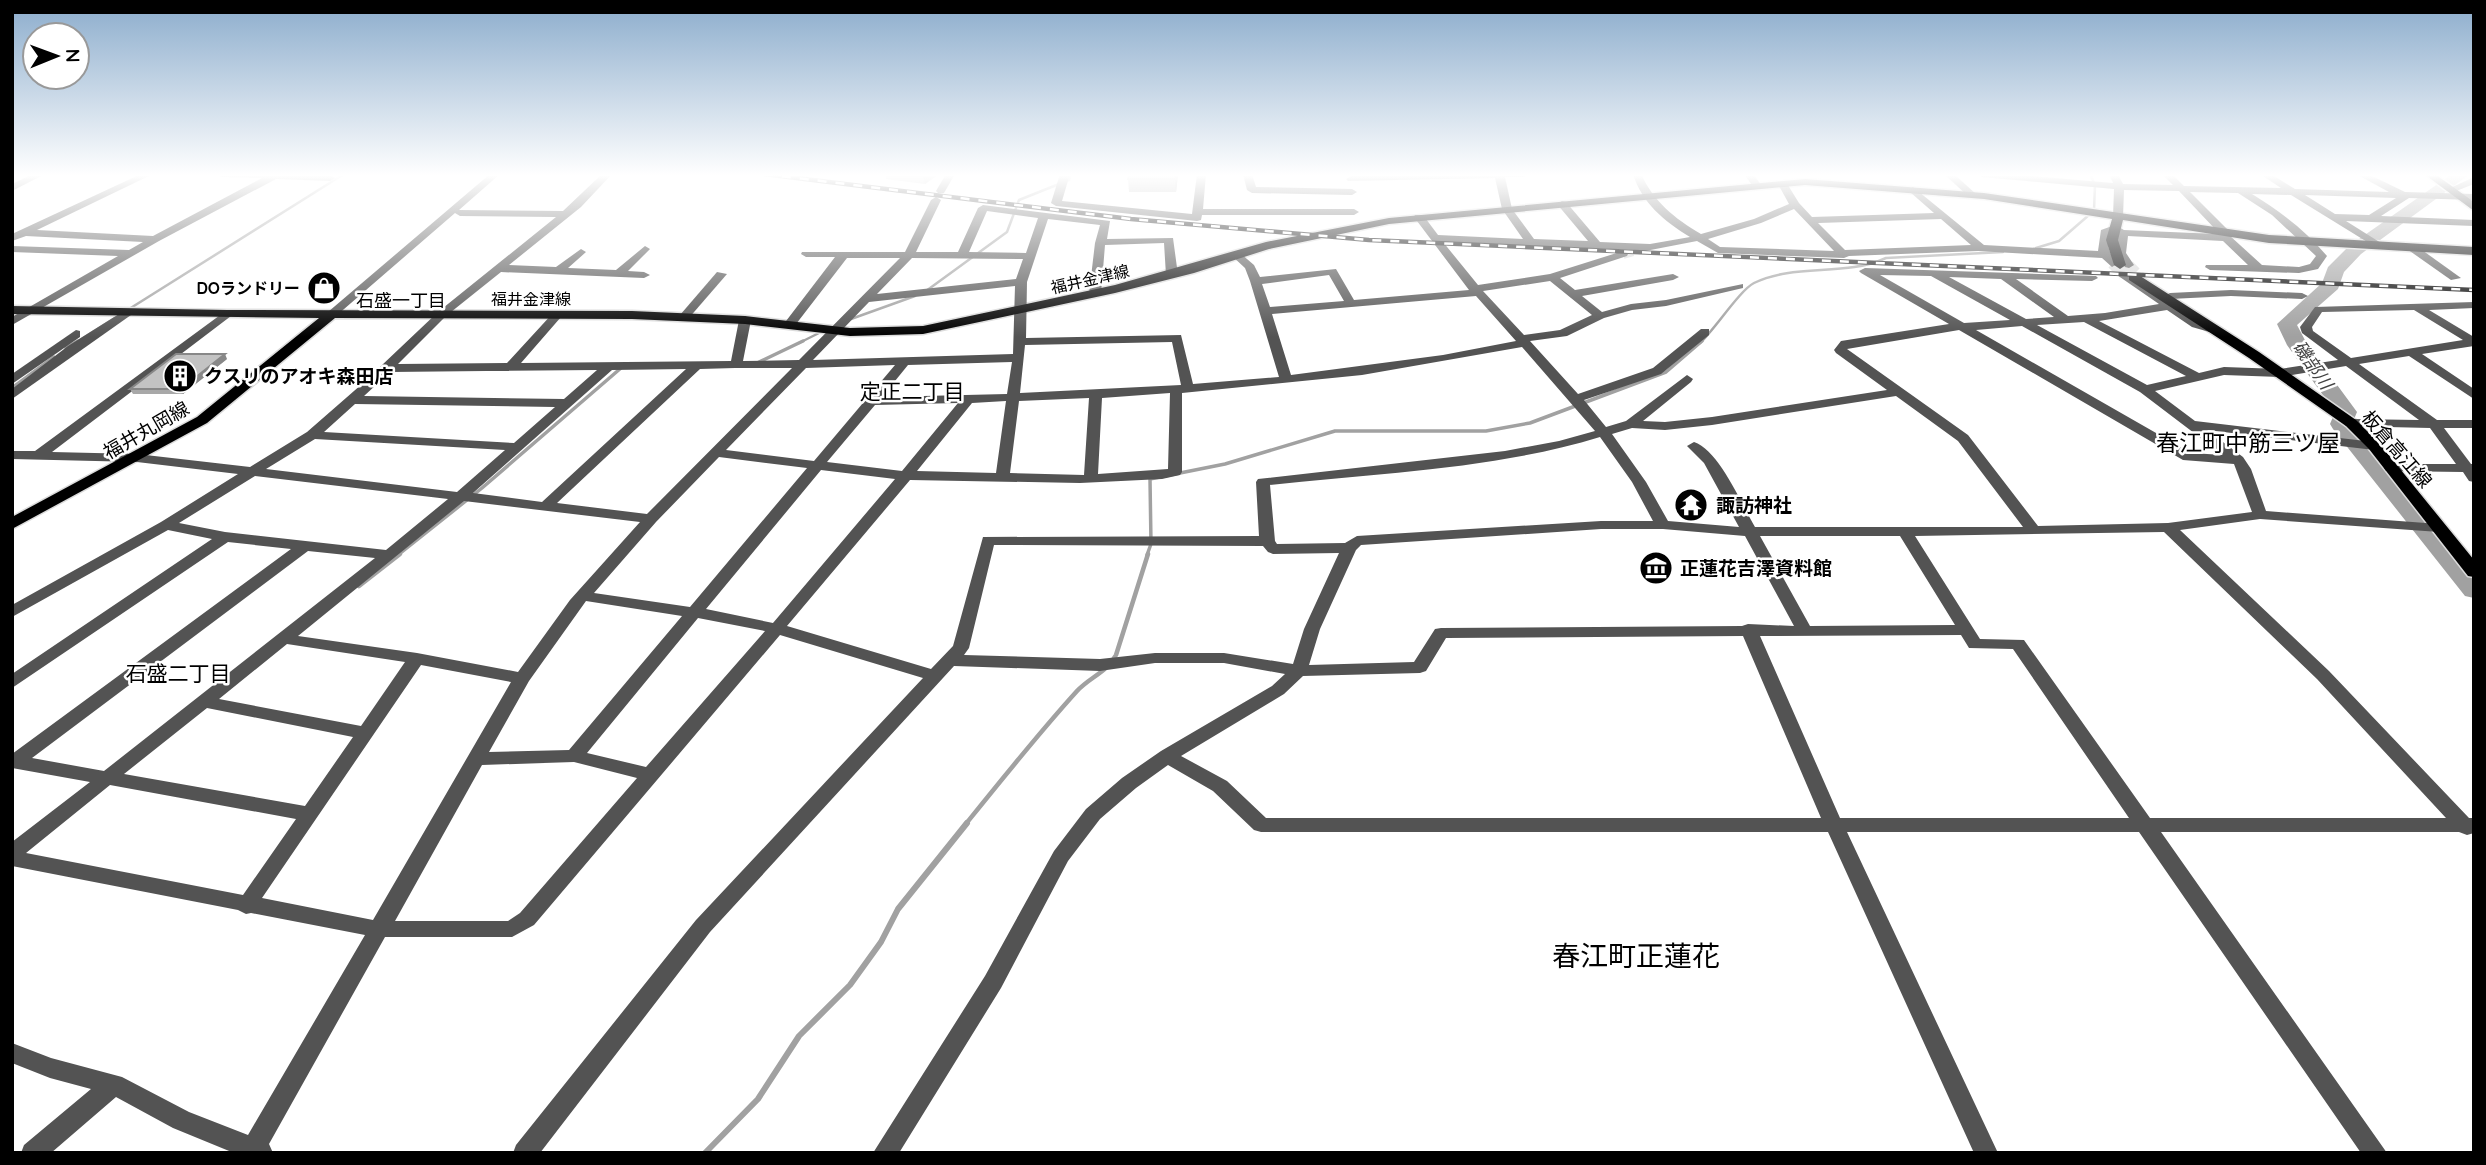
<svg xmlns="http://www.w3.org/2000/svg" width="2486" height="1165" viewBox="0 0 2486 1165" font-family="Quicksand,'Noto Sans JP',sans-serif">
<rect width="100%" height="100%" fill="#fff"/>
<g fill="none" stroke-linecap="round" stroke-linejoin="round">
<g stroke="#a1a1a1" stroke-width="2.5">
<polyline points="2090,174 2095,185 2094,210"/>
<polyline points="2036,248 2059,241 2089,215"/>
<polyline points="926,291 1007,232 1019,200 1069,180 1071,174"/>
<polyline points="851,319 915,296"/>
<polyline points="75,343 344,174"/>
<polyline points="799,343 823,331"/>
<path d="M1700,343C1715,329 1740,290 1754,283C1795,263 1845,277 1886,258L2003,252"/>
</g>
<g stroke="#a1a1a1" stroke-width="3.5">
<polyline points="66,348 78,341"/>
<polyline points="759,362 803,341"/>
<polyline points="12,388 54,357"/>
<polyline points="398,555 482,488 621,368"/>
<polyline points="1147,555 1151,544 1150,479 1225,464 1335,431 1486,431 1530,423 1666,372 1702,341"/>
</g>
<g stroke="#a1a1a1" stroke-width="4.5">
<polyline points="359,586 400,554"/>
<path d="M965,825C1002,779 1038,734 1077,691C1090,677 1106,673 1116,655L1148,554"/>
</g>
<polyline stroke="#a1a1a1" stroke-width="6" points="705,1153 758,1099 799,1036 850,985 881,942 898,909 967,823"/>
<polygon fill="#a1a1a1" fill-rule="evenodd" points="2452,174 2470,174 2361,254 2344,272 2338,289 2297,325 2307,344 2357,412 2352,424 2474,573 2474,598 2465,596 2333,429 2330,424 2335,412 2287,345 2277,324 2322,283 2328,267 2349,246"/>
<g stroke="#d9d9d9" stroke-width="10" stroke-dasharray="10 5" stroke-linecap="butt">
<polyline points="1623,254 1640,249"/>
<polyline points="2112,264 2123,275"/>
<polyline points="2129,265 2140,276"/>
</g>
<polyline stroke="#d9d9d9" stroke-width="12" stroke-dasharray="12 6" stroke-linecap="butt" points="2120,265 2133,277"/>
<defs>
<g id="major">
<polygon points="2424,174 2435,174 2474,202 2474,211"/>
<polygon points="1805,179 1984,193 2269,235 2474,247 2474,255 2269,243 2123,220 2118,240 2126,265 2120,269 2114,265 2106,240 2112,219 1984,199 1805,185 1389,224 1269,249 1194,273 1115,293 923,334 850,336 745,324 632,319 335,318 207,423 12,529 12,517 197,417 319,318 12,314 12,306 227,310 632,311 745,316 850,328 923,326 1115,285 1266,242 1389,218"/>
<polygon points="2129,274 2137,274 2259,352 2356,420 2379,443 2474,560 2474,577 2468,576 2369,449 2346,426 2249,358 2129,280"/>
</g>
</defs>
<use href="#major" stroke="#dbdbdb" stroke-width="3"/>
<g fill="#535353" fill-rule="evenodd">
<polygon points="33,174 45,174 12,191 12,184"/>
<polygon points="141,174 153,174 37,230 153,236 262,178 221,177 217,174 330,175 335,178 330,181 276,179 159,241 12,325 12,317 118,256 12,252 12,246 129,250 143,242 26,236 12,241 12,234"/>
<path d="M490,174H500L459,210L563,211L602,174H612L581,207L509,265L556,267L581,249L586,252L568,268L616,270L645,246L650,249L628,271L644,272L650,275L644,278L501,272L446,316L398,364L507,363L553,313H561V317L521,363L731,361L739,320L745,316L751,320L743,361L799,360L900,258H847L793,328L789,329L783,325L835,257H806L801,254L802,252H905L931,200L936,197L941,200L916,252H958L978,208L983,205L1110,221L1107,239L1173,238L1178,275L1172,278L1166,275L1164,243L1105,245L1101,294L1095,297L1089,294L1095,243L1100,225L1048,219L1027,282L1026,338L1181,335L1193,384L1279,377L1250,281L1245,268L1231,255L1232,253H1240L1254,265L1260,277L1336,269L1354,300L1469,290L1414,217L1415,215H1423L1438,235L1523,239L1502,209L1495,178L1348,181L1346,179L1351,176L1528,174L1524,177H1505L1512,209L1534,239L1588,241L1557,204L1562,201L1566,202L1600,242L1650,244L1690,237C1664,221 1642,203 1633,174H1641C1654,202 1674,218 1701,234L1754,219L1789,204L1778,184L1783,181L1786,182L1799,203L1812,217L1934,213L1910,192L1908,190L1913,187L1984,245L2098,251L2101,230L2115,225L2124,230L2217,234V231L2179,191L2124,190L2123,217L2118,220L2113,217L2114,189L1982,177L1977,174H2010L2113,183L2109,174H2118L2123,184L2173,185L2162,174H2172L2184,186L2281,188L2260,174H2271L2295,189L2389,192L2356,174H2368L2405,192L2474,194V200L2409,198L2381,216L2474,220V226L2346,221L2381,243L2382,245L2377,248L2291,195L2252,194C2281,212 2306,231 2327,256L2318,269L2299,273L2210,270L2205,267L2206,265H2248L2223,241L2128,236L2126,253L2134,265L2129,268L2125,267L2116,253L2118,235L2113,232C2103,241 2110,254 2117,264L2112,267L2102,258L1978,251L1849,256L1844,258L1718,253L1697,241L1640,252L1635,250L1443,242L1478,285L1550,274L1623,251L1628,254L1627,256L1560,278L1575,290L1673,274L1679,277L1673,280L1582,296L1602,312L1631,304L1666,300L1743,284V288L1666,306L1632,310L1604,318L1567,336L1530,341L1578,394L1653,368L1701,329H1709V335L1661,374L1584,400L1606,427L1626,421L1687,375L1693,379L1691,382L1643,421L1665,422L1712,417L1887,390L1836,353L1834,350L1841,341L1949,324L1861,273L1859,271L1865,268L2096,276L2098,278L2092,281L2016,279L2068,316L2105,313L2159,304L2117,275L2127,273L2200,321L2219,329L2213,333L2192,327L2167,310L2099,321L2199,373L2224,367L2280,369L2338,360L2302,333L2300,327L2315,307L2474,302V308L2429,310L2474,337V346L2422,354L2474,389V399L2409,356L2359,364L2437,420H2474V428H2444L2471,464H2474V482L2469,481L2463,472L2386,471L2384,468L2386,465L2391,464H2456L2430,428L2346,426L2344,423L2351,419L2419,420L2346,366L2280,377L2224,375L2155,391L2195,421L2374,442L2381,446L2374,450L2207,430L2243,457L2251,469L2266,511L2439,524L2446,528L2439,532L2260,519L2180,530L2329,671L2469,818H2474V833L2467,835L2459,832H2161L2387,1153H2361L2139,832H1847L1998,1153H1974L1828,832H1261L1254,830L1213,791L1168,765L1136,788L1100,819L1068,861L1001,988L899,1153H873L985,976L1054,851L1086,809L1122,778L1161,751L1272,686L1285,674L1224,663H1155L1100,671L954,666L710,932L540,1153H513L516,1145L696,920L923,678L780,635L534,925L512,937H385L269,1144L273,1153H234L173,1128L116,1097L51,1153H21L24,1145L91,1089L50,1078L12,1063V1043L51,1058L122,1077L189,1112L248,1135L365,935L251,913L246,914L238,910L12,866V842L90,782L12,768V754L291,549L228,542L12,688V674L212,539L168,530L12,617V605L161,522L238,474L137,462L12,459V451H35L227,310L233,314L231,316L52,452L137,454L250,467L307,432L362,384L438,312L556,217L460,216L455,213L336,316H328V312ZM2190,192L2238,193L2272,215L2316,256L2310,264L2299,267L2262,265L2229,235V231ZM2305,195L2396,198L2369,215L2335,214ZM1794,209L1834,251L1720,247L1708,239L1761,223ZM987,211L1038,218L1026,253L969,252ZM1941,219L1971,245L1845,250L1818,223ZM912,258L1023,259L1016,279L877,294ZM1329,275L1344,301L1270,307L1262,284ZM1880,275L1931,276L2010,320L1964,323ZM1949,277L2001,279L2054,317L2026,319ZM1550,281L1592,315L1560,330L1524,335L1483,291ZM1015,286L1013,354L813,360L869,302ZM1476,296L1516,341L1443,355L1291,375L1272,314ZM2414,310L2463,340L2351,358L2313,331L2312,327L2322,312ZM2084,322L2186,376L2147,385L2037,325ZM2022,326L2140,392L2223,455L2191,453L1976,330ZM1959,330L2183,460L2234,464L2252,512L2168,523L2038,526L1968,435L1847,349ZM1172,342L1181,385L1020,393L1025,345ZM1522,347L1595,431L1559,441L1505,451L1258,479L1256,482L1259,536L983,537L953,646L931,669L787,626L910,480L1080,483L1162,479L1180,475L1182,472V393L1362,375ZM1012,362L1007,394L882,397L908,365ZM895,365L814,461L726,450L806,368ZM735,368H792L647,514L557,503L700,369ZM686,369L542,502L473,493L612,370ZM597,370L564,399L364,396L390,372ZM1170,393L1168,469L1098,474L1102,398ZM1896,396L1958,441L2023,527H1755C1742,505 1719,450 1694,442L1687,446L1704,463L1739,527L1668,521L1646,482L1612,434L1632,428L1665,430L1712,425ZM1089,398L1084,475L1010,473L1019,401ZM1006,401L996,473L917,471L972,403ZM958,403L902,471L827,462L875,405ZM355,404L555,407L514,443L324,432ZM1600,437L1632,482L1653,521H1601L1357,536L1345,543L1277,544L1275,541L1270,485C1379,473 1496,469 1600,437ZM315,439L505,450L457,492L266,469ZM719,457L807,468L690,607L594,593L656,522ZM821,470L895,479L773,623L706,609ZM255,476L448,499L386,550L225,532L179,523ZM464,501L640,522L570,600L518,672L417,653L298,636ZM1601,529H1663L1745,536L1794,626L1748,624L1742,626L1441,628L1435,629L1414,662L1309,665L1320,629L1356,550L1361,545ZM2164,532L2317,679L2446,818H2150L2024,640L1980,639L1915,536ZM1760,536H1900L1955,625L1810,626ZM994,545L1263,546L1268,552L1273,554L1339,553L1304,629L1293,664L1224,653H1155L1100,659L964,655L969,648ZM308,551L375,558L104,771L32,758ZM586,601L682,616L569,750L489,752L529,681ZM698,618L765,631L646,767L587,753ZM1961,635L1969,648L2013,649L2129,818H1840L1760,636ZM1743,636L1821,818H1266L1227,781L1181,756L1284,694L1303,676L1420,673L1426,671L1446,638ZM287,644L405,662L361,726L219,699ZM421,665L511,682L373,920L262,898ZM207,708L353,737L305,806L124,774ZM574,762L637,778L520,913L508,921H395L482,765ZM110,785L296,819L243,895L26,853Z"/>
<polygon points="946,174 955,174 944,193 938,193 936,191"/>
<polygon points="1060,174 1070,174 1062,201 1192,214 1197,174 1206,174 1203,209 1354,209 1359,212 1354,215 1202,215 1201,220 1197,221 1056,206 1051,203"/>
<polygon points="1243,174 1252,174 1256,187 1352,189 1357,192 1352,195 1252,193 1247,190"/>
<polygon points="1744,174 1753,174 1762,186 1760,188 1754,188"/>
<polygon points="1944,174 1954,174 1977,195 1969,197"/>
<polygon points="2474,177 2474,184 2451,193 2446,190"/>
<polygon points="2407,245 2415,245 2461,278 2451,280 2407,249"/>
<polygon points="717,272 727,274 688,319 680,319 680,315"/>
<polygon points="2231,290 2302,293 2308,296 2302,299 2231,296 2170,299 2164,296 2170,293"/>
<polygon points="127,309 131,311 131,315 12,399 12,389 68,346"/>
<polygon points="76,330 80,331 80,337 12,384 12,374"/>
</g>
<use href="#major" fill="#000" fill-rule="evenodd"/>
<defs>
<polyline id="rail" points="764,174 1131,219 1369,240 2474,290"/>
</defs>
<use href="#rail" stroke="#000" stroke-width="4.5"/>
<use href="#rail" stroke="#fff" stroke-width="2.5" stroke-dasharray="9" stroke-linecap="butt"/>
</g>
<g fill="#a8a8a8">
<polygon points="885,174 939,174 925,184 886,179"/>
<polygon points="1178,174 1176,192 1129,192 1128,179"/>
<polygon points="227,359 183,394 133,394 130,389"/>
</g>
<g fill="#888">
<polygon points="923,174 939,174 925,184"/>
<polygon points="1176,174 1178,174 1176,192 1175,179"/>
<polygon points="225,354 227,359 183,394 181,389"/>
</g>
<g fill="#c3c3c3" stroke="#888" stroke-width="2">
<polygon points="1129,174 1176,174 1175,179 1128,179"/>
<polygon points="176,354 225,354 181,389 130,389"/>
</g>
<linearGradient id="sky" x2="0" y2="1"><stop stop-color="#8baccc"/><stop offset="0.52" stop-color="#fff"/><stop offset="1" stop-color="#fff" stop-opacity="0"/></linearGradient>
<rect width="2486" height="337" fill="url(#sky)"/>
<defs>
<symbol id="shop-disc" viewBox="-11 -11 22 22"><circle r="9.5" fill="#000" stroke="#fff"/><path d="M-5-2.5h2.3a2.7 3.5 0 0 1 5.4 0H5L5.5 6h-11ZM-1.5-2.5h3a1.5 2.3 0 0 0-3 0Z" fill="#fff"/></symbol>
<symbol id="building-disc" viewBox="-11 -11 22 22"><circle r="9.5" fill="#000" stroke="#fff"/><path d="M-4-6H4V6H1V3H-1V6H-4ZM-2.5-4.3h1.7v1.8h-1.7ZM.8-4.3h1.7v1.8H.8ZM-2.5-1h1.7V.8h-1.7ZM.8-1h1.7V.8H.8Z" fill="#fff"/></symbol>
<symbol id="temple-disc" viewBox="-11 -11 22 22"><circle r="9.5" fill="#000" stroke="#fff"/><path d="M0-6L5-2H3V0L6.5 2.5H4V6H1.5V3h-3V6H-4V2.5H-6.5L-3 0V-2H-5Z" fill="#fff"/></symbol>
<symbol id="museum-disc" viewBox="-11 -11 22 22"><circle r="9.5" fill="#000" stroke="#fff"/><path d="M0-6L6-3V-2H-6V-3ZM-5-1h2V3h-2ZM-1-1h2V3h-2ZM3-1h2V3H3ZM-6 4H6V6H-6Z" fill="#fff"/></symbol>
</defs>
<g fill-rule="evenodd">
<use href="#shop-disc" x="305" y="269" width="38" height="38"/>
<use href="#building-disc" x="161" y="357" width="38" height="38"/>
<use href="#temple-disc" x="1672" y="486" width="38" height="38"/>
<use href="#museum-disc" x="1637" y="549" width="38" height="38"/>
</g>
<g text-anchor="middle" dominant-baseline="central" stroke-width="5" stroke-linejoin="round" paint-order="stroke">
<g font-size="16" fill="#000" stroke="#fff">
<text transform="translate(1090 279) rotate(-13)">福井金津線</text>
<text x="531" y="299">福井金津線</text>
</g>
<g font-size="16" font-weight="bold" fill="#000" stroke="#fff" text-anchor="end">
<text x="300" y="288">DOランドリー</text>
</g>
<g font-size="18" fill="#000" stroke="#fff">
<text x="401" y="300">石盛一丁目</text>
</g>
<g font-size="18" font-style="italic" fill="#424242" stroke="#fff">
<text transform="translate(2313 365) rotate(55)">磯部川</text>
</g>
<g font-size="19" font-weight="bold" fill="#000" stroke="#fff" text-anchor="start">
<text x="204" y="376">クスリのアオキ森田店</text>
<text x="1716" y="505">諏訪神社</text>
<text x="1680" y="568">正蓮花吉澤資料館</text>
</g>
<g font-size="19" fill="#000" stroke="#fff">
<text transform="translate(146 430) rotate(-30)">福井丸岡線</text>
<text transform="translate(2397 449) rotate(49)">板倉高江線</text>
</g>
<g font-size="21" fill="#000" stroke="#fff">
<text x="912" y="391">定正二丁目</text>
<text x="178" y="673">石盛二丁目</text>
</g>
<g font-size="23" fill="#000" stroke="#fff">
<text x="2248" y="442">春江町中筋三ツ屋</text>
</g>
<g font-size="28" fill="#000" stroke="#fff">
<text x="1636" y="955">春江町正蓮花</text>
</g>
</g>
<rect width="2486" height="1165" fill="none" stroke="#000000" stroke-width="28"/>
<g transform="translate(56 56) rotate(89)"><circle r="33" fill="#ffffff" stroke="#999999" stroke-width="2"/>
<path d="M0-5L12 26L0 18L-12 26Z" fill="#000000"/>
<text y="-10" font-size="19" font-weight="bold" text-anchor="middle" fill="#000000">N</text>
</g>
</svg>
